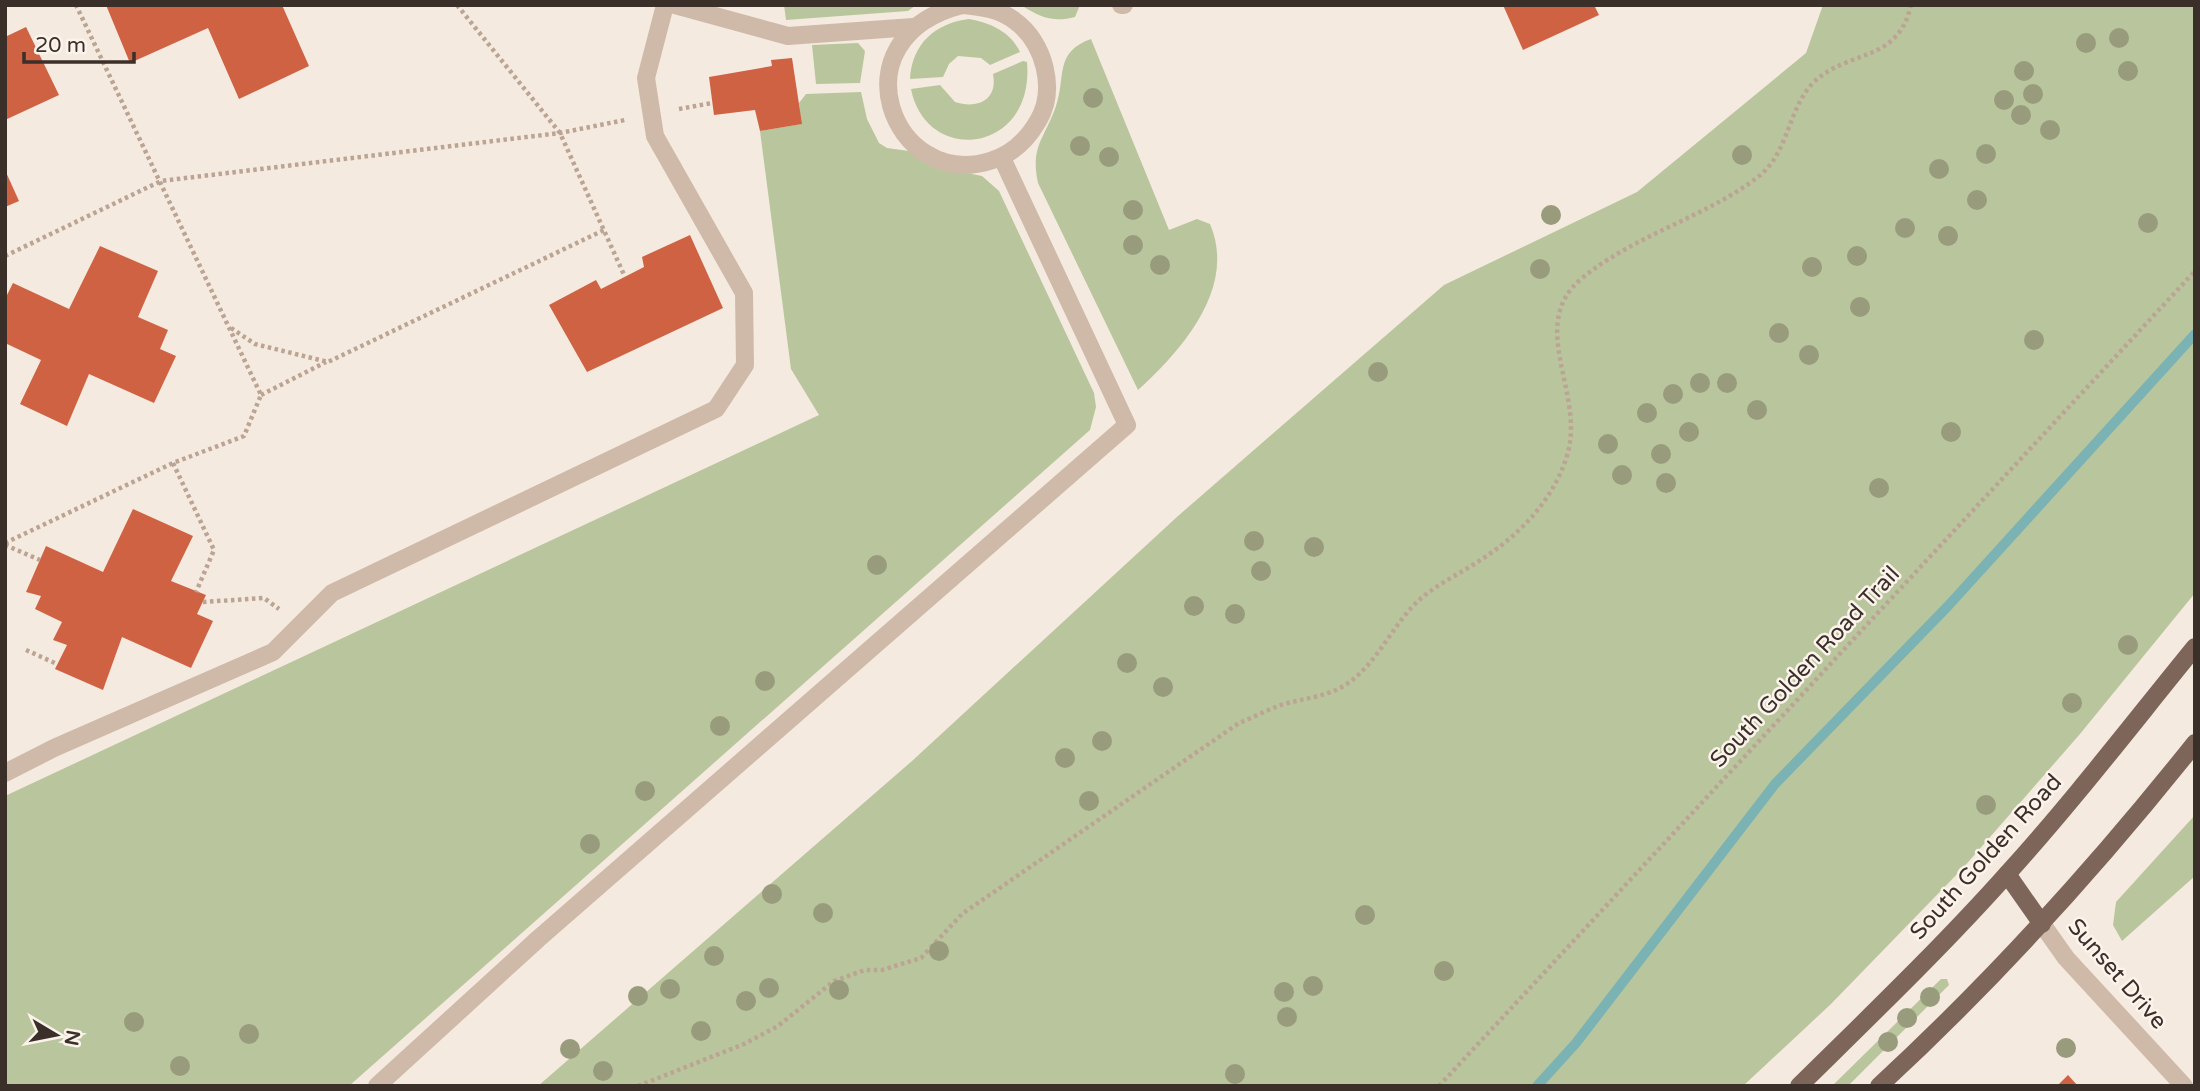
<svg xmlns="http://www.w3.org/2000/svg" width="2200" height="1091" viewBox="0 0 2200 1091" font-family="'Varela Round',sans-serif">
<rect width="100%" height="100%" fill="#f5eadf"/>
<g fill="#b9c69d">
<polygon points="784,5 916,5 908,11 786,20"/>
<path d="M1021,5H1080L1075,17C1053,23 1040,17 1021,5Z"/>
<polygon points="1823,5 2195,5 2195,593 2080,734 1963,868 1831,1004 1743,1086 538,1086 912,761 1178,516 1444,285 1637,192 1806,53"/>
<path d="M969,19C990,23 1010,31 1020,52L990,65L981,58L958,56L949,64L943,77L910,79C912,44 935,23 969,19Z"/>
<path d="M1091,39L1169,230L1197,219L1210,224C1237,287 1183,349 1138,390L1038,183C1030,146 1045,138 1056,106C1066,77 1054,52 1091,39Z"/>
<polygon points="858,43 865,51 860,83 816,84 812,45"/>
<path d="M1023,61L1027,62C1035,154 926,166 911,89L940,85L955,102C977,109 998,101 993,74Z"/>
<polygon points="861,92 867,119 879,143 887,148 909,151 946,169 982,176 999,191 1094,393 1096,407 1090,430 349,1086 5,1086 5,796 819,415 791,369 760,131 801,124 799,103 806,94"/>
<polygon points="2195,815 2195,876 2122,941 2113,925 2116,902"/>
<polygon points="1941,979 1947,979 1949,985 1848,1086 1832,1086"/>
</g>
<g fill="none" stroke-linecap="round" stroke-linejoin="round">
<polyline stroke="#7bb3b5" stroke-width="10" points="1537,1086 1576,1043 1775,784 1948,606 2195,334"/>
</g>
<g fill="#cf6243">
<polygon points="106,5 282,5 309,66 239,99 208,28 130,63"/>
<polygon points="1503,5 1594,5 1599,15 1523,50"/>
<polygon points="26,27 59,95 5,120 5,37"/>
<polygon points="792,58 802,124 760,131 755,110 714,115 709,77 772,66 771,60"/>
<polygon points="5,170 19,201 5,207"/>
<polygon points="690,235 723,308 587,372 549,305 596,280 601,289 644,267 642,257"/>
<polygon points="100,246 158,271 138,317 168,330 160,349 176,356 154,403 89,374 67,426 20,404 41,360 5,343 5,299 13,283 69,309"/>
<polygon points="133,509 193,536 171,581 206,595 197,614 213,621 191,668 122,637 103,690 55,669 67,645 53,640 62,622 35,609 41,596 26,592 46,546 103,572"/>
<polygon points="2068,1075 2078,1086 2057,1086"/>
</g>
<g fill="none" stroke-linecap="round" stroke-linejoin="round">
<g stroke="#bba493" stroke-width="4.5" stroke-dasharray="3.5 3.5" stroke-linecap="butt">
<polyline points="457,5 560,133 625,277"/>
<polyline points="679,109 712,103"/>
<polyline points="5,256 161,181 560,133 625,120"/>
<polyline points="231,328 255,344 328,362 604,230"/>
<polyline points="261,395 326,362"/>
<polyline points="173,463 214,550 196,592"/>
<polyline points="5,543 173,463 244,436 261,395 76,5"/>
<polyline points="5,545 40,560"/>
<polyline points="203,602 264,598 279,609"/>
<polyline points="26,650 57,664"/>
<path d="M638,1086L744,1044L778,1026L834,981L865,970H882L921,958L962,914L1239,723C1252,718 1265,711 1278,706C1298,699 1321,698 1340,688C1374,670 1389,630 1415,604C1434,585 1460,574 1482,559C1520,535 1556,497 1568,452C1584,392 1527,325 1581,279C1634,235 1704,218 1758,177C1790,152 1787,108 1815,81C1850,49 1898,63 1911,5"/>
<polyline points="1439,1086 2195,271"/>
</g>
<g stroke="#cfbaa9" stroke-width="18">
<polyline points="675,5 788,36 913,27"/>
<path d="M962,5C833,38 893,191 990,161C1011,155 1027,140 1038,121C1057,89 1044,42 1015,21C1000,9 982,7 964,5"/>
<polyline points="1121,5 1124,5"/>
<polyline points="5,773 54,748 273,652 332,593 716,409 745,365 744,293 655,136 646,78 665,5"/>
<polyline points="2042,924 2066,958 2184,1086"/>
<polyline points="377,1086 538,939 1127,425 1002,158"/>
</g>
<g stroke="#7e655a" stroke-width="18">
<polyline points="2007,874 2042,924"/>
<path d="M1799,1086C1870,1016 1942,947 2008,873C2074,800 2133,723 2195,647"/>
<path d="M1879,1086C1994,980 2098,865 2195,743"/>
</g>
</g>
<g fill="#989c7c">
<circle cx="2119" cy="38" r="10"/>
<circle cx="2086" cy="43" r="10"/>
<circle cx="2024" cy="71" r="10"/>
<circle cx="2128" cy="71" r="10"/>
<circle cx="2033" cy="94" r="10"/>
<circle cx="1093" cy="98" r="10"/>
<circle cx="2004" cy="100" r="10"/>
<circle cx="2021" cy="115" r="10"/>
<circle cx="2050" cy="130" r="10"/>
<circle cx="1080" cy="146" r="10"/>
<circle cx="1986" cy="154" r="10"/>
<circle cx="1742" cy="155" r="10"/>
<circle cx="1109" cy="157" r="10"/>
<circle cx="1939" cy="169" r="10"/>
<circle cx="1977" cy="200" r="10"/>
<circle cx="1133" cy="210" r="10"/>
<circle cx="1551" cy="215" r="10"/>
<circle cx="2148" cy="223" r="10"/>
<circle cx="1905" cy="228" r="10"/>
<circle cx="1948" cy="236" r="10"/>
<circle cx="1133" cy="245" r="10"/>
<circle cx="1857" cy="256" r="10"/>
<circle cx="1160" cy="265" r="10"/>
<circle cx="1812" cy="267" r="10"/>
<circle cx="1540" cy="269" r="10"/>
<circle cx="1860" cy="307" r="10"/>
<circle cx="1779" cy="333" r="10"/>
<circle cx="2034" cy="340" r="10"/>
<circle cx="1809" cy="355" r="10"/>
<circle cx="1378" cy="372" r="10"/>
<circle cx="1700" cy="383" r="10"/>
<circle cx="1727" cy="383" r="10"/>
<circle cx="1673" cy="394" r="10"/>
<circle cx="1757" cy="410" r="10"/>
<circle cx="1647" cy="413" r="10"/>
<circle cx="1689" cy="432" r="10"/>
<circle cx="1951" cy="432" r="10"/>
<circle cx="1608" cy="444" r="10"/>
<circle cx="1661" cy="454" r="10"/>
<circle cx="1622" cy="475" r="10"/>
<circle cx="1666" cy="483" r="10"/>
<circle cx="1879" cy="488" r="10"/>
<circle cx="1254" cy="541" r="10"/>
<circle cx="1314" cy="547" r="10"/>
<circle cx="877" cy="565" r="10"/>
<circle cx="1261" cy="571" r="10"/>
<circle cx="1194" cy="606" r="10"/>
<circle cx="1235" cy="614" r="10"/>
<circle cx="2128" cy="645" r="10"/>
<circle cx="1127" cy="663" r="10"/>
<circle cx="765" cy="681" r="10"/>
<circle cx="1163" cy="687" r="10"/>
<circle cx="2072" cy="703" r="10"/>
<circle cx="720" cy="726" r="10"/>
<circle cx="1102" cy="741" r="10"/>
<circle cx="1065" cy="758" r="10"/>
<circle cx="645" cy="791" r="10"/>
<circle cx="1089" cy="801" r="10"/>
<circle cx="1986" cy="805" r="10"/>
<circle cx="590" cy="844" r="10"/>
<circle cx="772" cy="894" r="10"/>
<circle cx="823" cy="913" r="10"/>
<circle cx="1365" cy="915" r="10"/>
<circle cx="939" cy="951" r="10"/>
<circle cx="714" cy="956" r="10"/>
<circle cx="1444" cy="971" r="10"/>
<circle cx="1313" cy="986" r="10"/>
<circle cx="769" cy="988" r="10"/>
<circle cx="670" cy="989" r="10"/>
<circle cx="839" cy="990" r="10"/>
<circle cx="1284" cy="992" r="10"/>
<circle cx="638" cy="996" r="10"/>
<circle cx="1930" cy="997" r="10"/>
<circle cx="746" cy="1001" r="10"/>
<circle cx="1287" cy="1017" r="10"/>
<circle cx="1907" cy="1018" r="10"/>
<circle cx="134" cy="1022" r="10"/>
<circle cx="701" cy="1031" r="10"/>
<circle cx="249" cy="1034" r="10"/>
<circle cx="1888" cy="1042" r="10"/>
<circle cx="2066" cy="1048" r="10"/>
<circle cx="570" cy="1049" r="10"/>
<circle cx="180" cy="1066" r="10"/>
<circle cx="603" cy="1071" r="10"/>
<circle cx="1235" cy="1074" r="10"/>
</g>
<g text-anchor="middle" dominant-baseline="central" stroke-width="5" stroke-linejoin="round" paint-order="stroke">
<g font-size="23" fill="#3b2f2a" stroke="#fcf4ec">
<text transform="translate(1805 667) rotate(-47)">South Golden Road Trail</text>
<text transform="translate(1986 857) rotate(-48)">South Golden Road</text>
<text transform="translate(2117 974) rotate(49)">Sunset Drive</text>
</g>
</g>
<rect width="2200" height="1091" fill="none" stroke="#3b2f2a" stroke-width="14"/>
<g transform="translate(56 1035) rotate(100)" stroke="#fcf4ec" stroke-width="5" paint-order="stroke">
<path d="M0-5L12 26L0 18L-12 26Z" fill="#3b2f2a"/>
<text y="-10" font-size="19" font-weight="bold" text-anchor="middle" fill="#3b2f2a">N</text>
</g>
<path d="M24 52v10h110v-10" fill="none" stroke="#3b2f2a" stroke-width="3.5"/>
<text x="35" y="52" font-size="21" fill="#3b2f2a" stroke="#fcf4ec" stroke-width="5" paint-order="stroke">20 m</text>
</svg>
